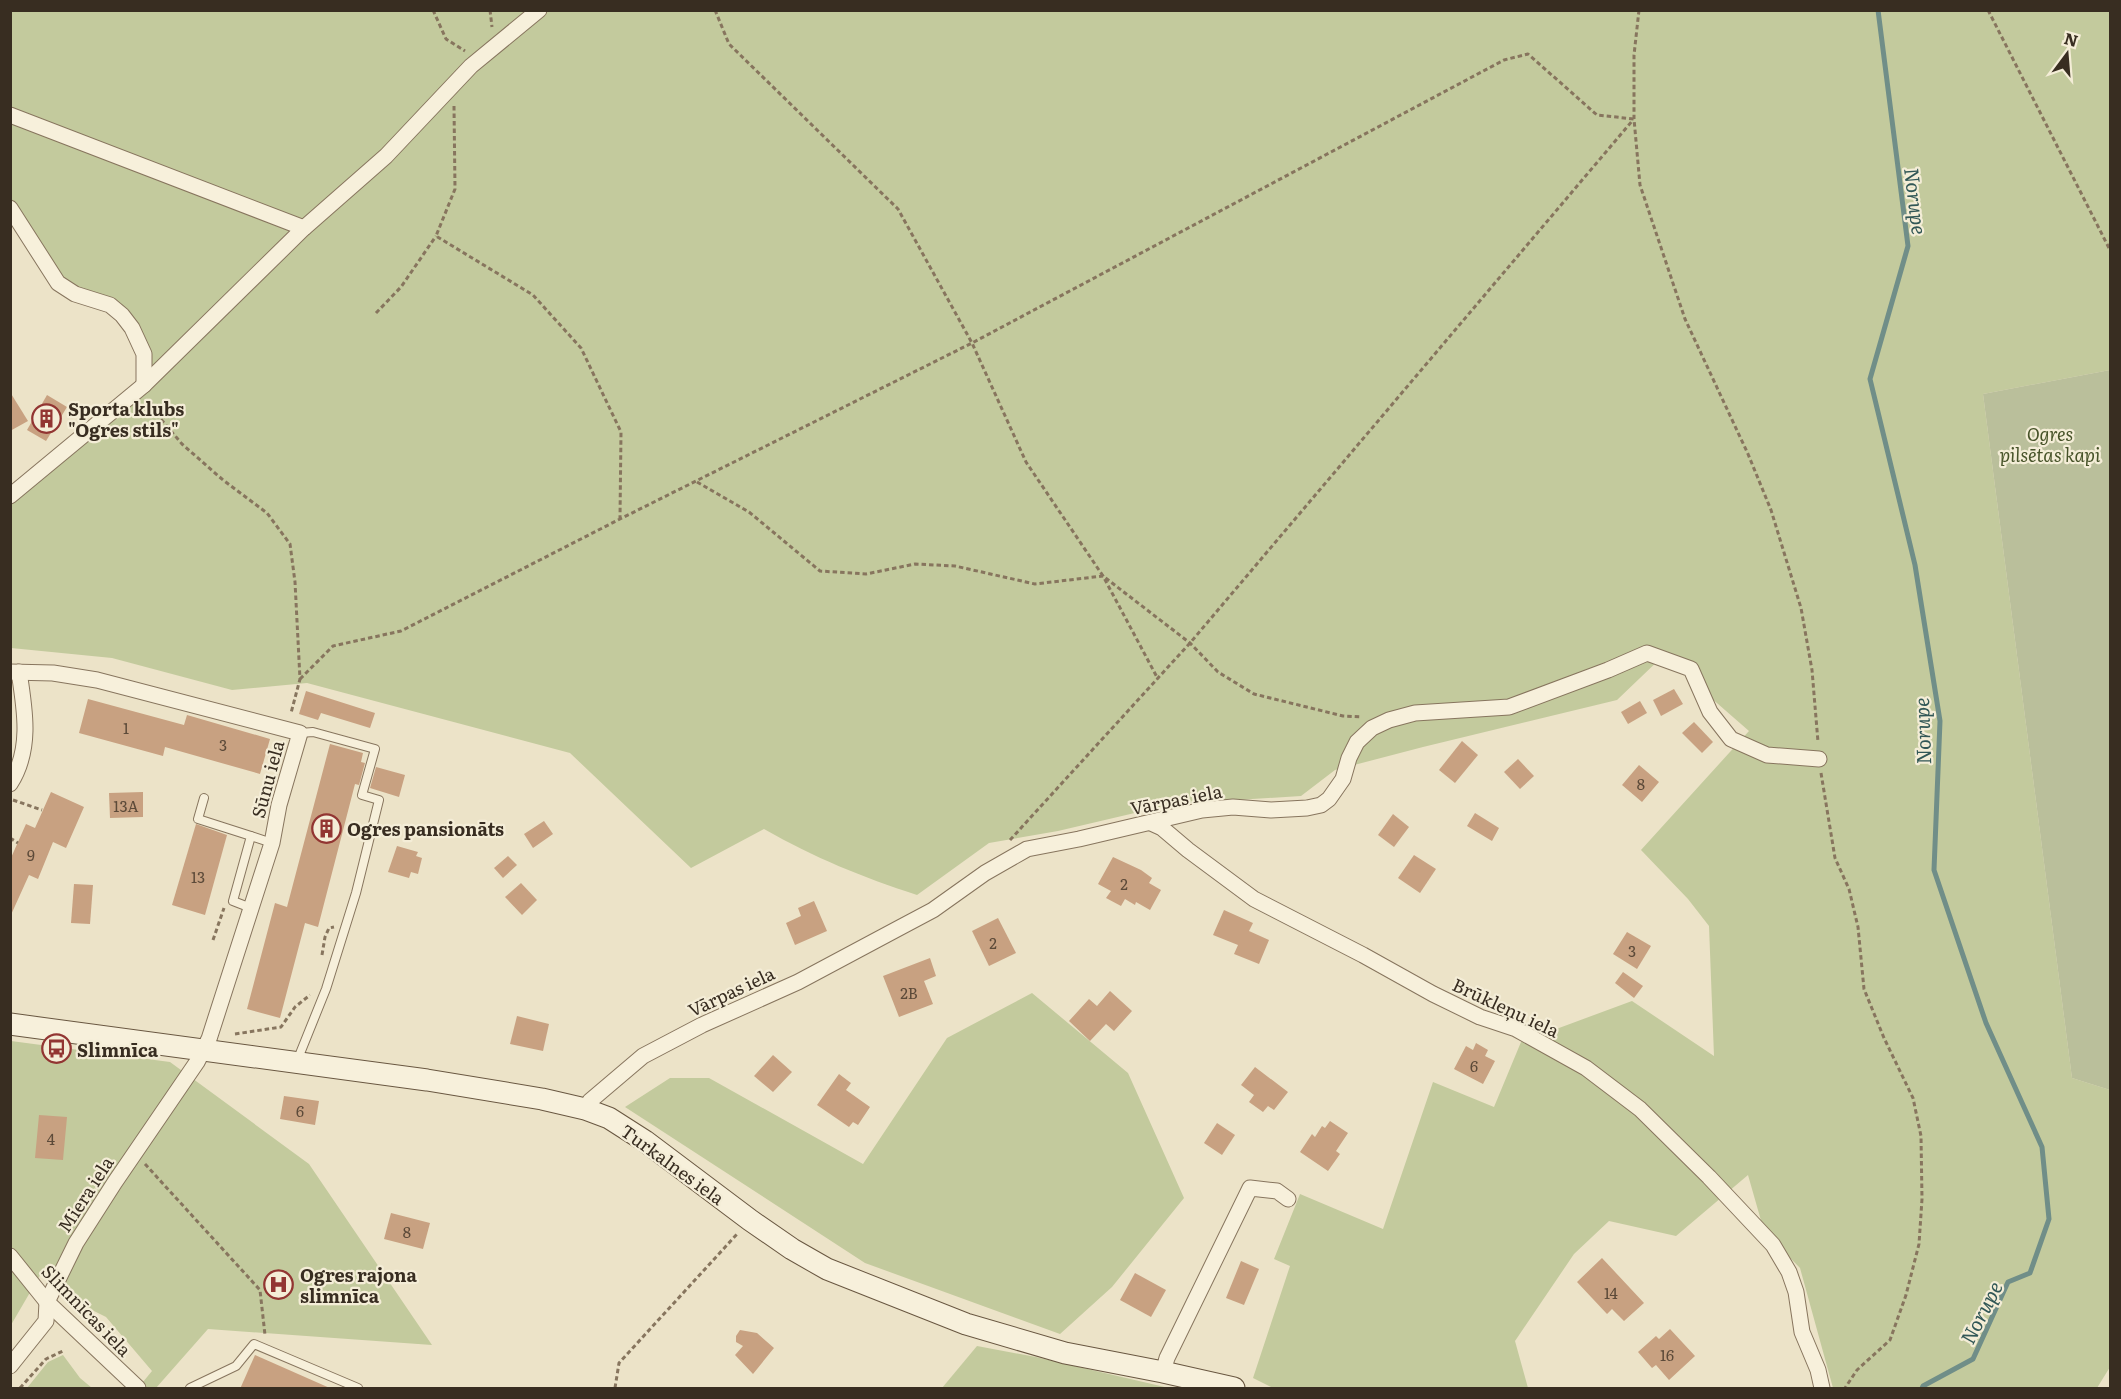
<svg xmlns="http://www.w3.org/2000/svg" width="2121" height="1399" viewBox="0 0 2121 1399" font-family="Literata,serif">
<rect width="100%" height="100%" fill="#ece3c8"/>
<g fill="#c3ca9d">
<path d="M10,11H2110V370L1983,394L2072,1078L2110,1090V1367L2097,1388H1833L1800,1268L1764,1231L1748,1175L1676,1236L1609,1221L1574,1254L1515,1341L1528,1388H1273L1253,1378L1290,1266L1274,1259L1300,1194L1383,1229L1433,1082L1494,1107L1521,1042L1632,1001L1714,1056L1709,926L1688,899L1641,850L1749,731L1663,656L1617,700L1423,747L1335,770L1301,796L1173,804L1058,831L989,843L917,895C862,877 815,858 764,829L691,868L570,753L307,683L232,690L112,658L11,648V496L145,378L122,315L75,294L11,208Z"/>
<polygon points="1032,993 1128,1073 1184,1198 1112,1287 1060,1334 865,1263 625,1107 670,1078 709,1078 863,1164 947,1038"/>
<polygon points="11,1041 170,1062 309,1164 432,1345 208,1329 156,1388 138,1388 152,1371 106,1317 76,1302 46,1265 11,1325"/>
<polygon points="977,1346 1036,1357 1169,1388 942,1388"/>
<polygon points="63,1355 80,1378 92,1388 27,1388 48,1362"/>
</g>
<polygon fill="#babf9b" points="2110,370 2110,1090 2072,1078 1983,394"/>
<g fill="none" stroke-linecap="round" stroke-linejoin="round">
<polyline stroke="#708e88" stroke-width="5" points="1878,10 1908,246 1870,379 1915,565 1940,721 1934,870 1986,1023 2042,1147 2049,1219 2030,1273 2008,1282 1973,1359 1923,1386 1922,1388"/>
</g>
<g fill="#c8a181">
<polygon points="10,392 28,421 10,431"/>
<polygon points="47,395 67,407 46,441 27,430"/>
<polygon points="1674,689 1683,704 1661,716 1653,700"/>
<polygon points="306,691 375,713 370,728 321,713 318,720 299,714"/>
<polygon points="88,699 184,725 187,715 270,739 260,774 165,747 163,756 79,733"/>
<polygon points="1640,701 1647,713 1628,724 1621,712"/>
<polygon points="1694,722 1713,742 1702,753 1682,733"/>
<polygon points="1462,741 1478,755 1455,783 1439,770"/>
<polygon points="330,744 363,753 361,762 365,763 359,785 355,784 318,927 305,923 280,1018 247,1009 275,903 287,907"/>
<polygon points="1518,759 1534,776 1520,789 1504,772"/>
<polygon points="1639,765 1659,782 1642,802 1622,785"/>
<polygon points="376,767 405,775 399,797 370,788"/>
<polygon points="51,792 84,807 66,848 53,842 38,879 29,875 10,917 10,860 26,824 35,828"/>
<polygon points="143,792 143,817 110,818 109,793"/>
<polygon points="1475,813 1499,828 1492,841 1467,826"/>
<polygon points="1393,814 1409,827 1394,847 1378,835"/>
<polygon points="544,821 553,834 533,848 524,834"/>
<polygon points="196,824 227,835 205,915 172,905"/>
<polygon points="397,846 418,852 416,856 422,858 418,874 411,872 409,878 388,872"/>
<polygon points="1414,855 1436,869 1420,893 1398,878"/>
<polygon points="508,856 517,865 503,878 494,868"/>
<polygon points="1113,857 1141,870 1152,878 1149,883 1161,890 1150,910 1136,902 1135,905 1125,899 1121,906 1106,898 1111,891 1098,884"/>
<polygon points="521,883 537,900 522,915 505,897"/>
<polygon points="74,884 93,885 90,924 71,923"/>
<polygon points="814,901 827,931 795,945 786,923 801,916 798,908"/>
<polygon points="1224,910 1253,923 1249,931 1269,940 1259,964 1234,954 1238,945 1213,935"/>
<polygon points="998,918 1016,953 989,966 972,931"/>
<polygon points="1627,932 1651,946 1637,969 1613,954"/>
<polygon points="930,958 936,976 924,981 933,1004 899,1017 883,976"/>
<polygon points="1623,972 1643,986 1634,998 1615,983"/>
<polygon points="1110,991 1132,1011 1114,1031 1106,1024 1090,1041 1069,1021 1089,999 1097,1006"/>
<polygon points="517,1016 549,1024 543,1051 510,1044"/>
<polygon points="1476,1043 1488,1050 1485,1056 1495,1061 1483,1084 1454,1069 1466,1046 1473,1050"/>
<polygon points="773,1055 792,1072 773,1092 754,1076"/>
<polygon points="1255,1067 1288,1092 1274,1110 1268,1106 1263,1112 1249,1102 1254,1095 1241,1085"/>
<polygon points="839,1074 851,1083 846,1090 870,1107 858,1125 853,1122 849,1127 817,1105"/>
<polygon points="284,1096 319,1101 315,1125 280,1119"/>
<polygon points="39,1115 67,1117 63,1160 35,1158"/>
<polygon points="1330,1121 1348,1133 1336,1151 1340,1154 1328,1171 1300,1152 1312,1134 1315,1137 1322,1126 1325,1128"/>
<polygon points="1217,1123 1235,1135 1222,1155 1204,1143"/>
<polygon points="391,1213 430,1223 423,1249 384,1239"/>
<polygon points="1602,1258 1644,1303 1624,1321 1612,1309 1607,1314 1577,1282"/>
<polygon points="1241,1261 1259,1269 1244,1305 1226,1298"/>
<polygon points="1135,1273 1166,1290 1151,1317 1120,1300"/>
<polygon points="1670,1329 1695,1356 1669,1380 1656,1365 1652,1368 1638,1352 1656,1336 1659,1339"/>
<polygon points="740,1330 757,1333 774,1348 753,1374 735,1355 743,1346 736,1342 736,1336"/>
<polygon points="255,1355 332,1389 240,1389"/>
</g>
<g fill="none" stroke-linecap="round" stroke-linejoin="round">
<defs>
<g id="service">
<polyline points="204,798 198,819 251,836"/>
<polyline points="251,908 233,901 251,836 272,843"/>
<polyline points="297,1061 326,989 356,893 379,800 362,795 375,749 313,732 300,733"/>
<polyline points="190,1388 236,1366 254,1344 358,1388"/>
</g>
<g id="minor">
<polyline points="10,115 304,228"/>
<polyline points="10,208 58,283 75,294 110,305 122,315 132,328 144,354 144,385"/>
<polyline points="10,496 144,385 304,228 386,156 471,66 539,10"/>
<polyline points="10,672 53,673 97,680 300,733 279,805 272,843 209,1039 197,1062 115,1182 76,1243 47,1302 46,1321 10,1366"/>
<path d="M10,784C32,750 25,710 19,672"/>
<polyline points="1151,823 1162,828 1188,850 1254,899 1363,955 1433,994 1480,1017 1516,1029 1586,1068 1640,1109 1709,1177 1773,1245 1789,1272 1796,1292 1802,1332 1818,1370 1822,1388"/>
<polyline points="585,1109 590,1101 643,1056 702,1025 798,982 901,927 933,910 985,873 1027,849 1079,839 1202,810 1233,807 1271,810 1307,808 1321,805 1329,799 1343,779 1349,758 1357,742 1372,728 1389,720 1415,713 1509,707 1608,670 1647,653 1691,669 1710,712 1731,739 1767,755 1819,759"/>
<polyline points="10,1256 47,1302 138,1388"/>
<polyline points="1163,1372 1167,1358 1250,1188 1277,1191 1288,1199"/>
</g>
<polyline id="secondary" points="10,1024 427,1080 542,1099 585,1109 609,1118 645,1141 750,1220 792,1249 827,1269 966,1324 1065,1353 1163,1372 1234,1388"/>
</defs>
<use href="#service" stroke="#87755e" stroke-width="10"/>
<use href="#minor" stroke="#87755e" stroke-width="17"/>
<use href="#secondary" stroke="#695741" stroke-width="23"/>
<g stroke="#87755e" stroke-width="3" stroke-dasharray="4.5 3" stroke-linecap="butt">
<polyline points="433,10 446,39 465,51"/>
<polyline points="490,10 492,27"/>
<polyline points="715,10 729,44 898,209 972,343 1026,462 1103,576 1190,643 1218,672 1254,694 1343,716 1362,717"/>
<polyline points="1639,10 1634,55 1634,119 1640,185 1685,319 1748,454 1771,510 1801,608 1812,670 1818,742"/>
<polyline points="1988,10 2110,250"/>
<polyline points="454,106 455,189 436,236 533,295 581,348 621,432 620,518"/>
<polyline points="376,313 401,287 436,236"/>
<polyline points="150,400 154,411 182,444 223,480 267,513 290,544 295,582 300,679 291,713"/>
<polyline points="697,482 749,512 820,571 866,574 915,564 955,566 1035,584 1103,576 1158,679"/>
<polyline points="300,679 333,646 401,631 620,519 972,343 1504,60 1528,54 1597,115 1634,119"/>
<polyline points="1821,773 1835,858 1849,889 1858,927 1864,989 1884,1038 1913,1098 1921,1136 1922,1199 1919,1244 1906,1295 1890,1340 1857,1370 1845,1388"/>
<polyline points="13,800 42,810"/>
<polyline points="10,838 18,843"/>
<polyline points="1010,840 1190,643 1633,120"/>
<polyline points="213,940 224,908"/>
<polyline points="322,955 325,937 329,928 334,927"/>
<polyline points="235,1034 281,1027 295,1007 310,995"/>
<polyline points="145,1164 260,1290 265,1335"/>
<polyline points="20,1388 46,1359 65,1350"/>
<polyline points="615,1388 619,1363 738,1233"/>
</g>
<use href="#service" stroke="#f7f0db" stroke-width="8"/>
<use href="#minor" stroke="#f7f0db" stroke-width="15"/>
<use href="#secondary" stroke="#f7f0db" stroke-width="21"/>
</g>
<defs>
<symbol id="building-ring" viewBox="-11 -11 22 22"><circle r="9.5" fill="#f4edd7" stroke="#923532" stroke-width="1.5"/><path d="M-4-6H4V6H1V3H-1V6H-4ZM-2.5-4.3h1.7v1.8h-1.7ZM.8-4.3h1.7v1.8H.8ZM-2.5-1h1.7V.8h-1.7ZM.8-1h1.7V.8H.8Z" fill="#923532"/></symbol>
<symbol id="bus-ring" viewBox="-11 -11 22 22"><circle r="9.5" fill="#f4edd7" stroke="#923532" stroke-width="1.5"/><path d="M-5-6H5V4H4V6H2V4H-2V6H-4V4H-5ZM-3.5-4V0h7V-4ZM-3.5 1.2v1.5H-2V1.2ZM2 1.2v1.5H3.5V1.2Z" fill="#923532"/></symbol>
<symbol id="hospital-ring" viewBox="-11 -11 22 22"><circle r="9.5" fill="#f4edd7" stroke="#923532" stroke-width="1.5"/><path d="M-5-5h3v3.5h4V-5h3V5h-3V1.5h-4V5h-3Z" fill="#923532"/></symbol>
</defs>
<g fill-rule="evenodd">
<use href="#building-ring" x="30" y="402" width="33" height="33"/>
<use href="#building-ring" x="310" y="812" width="33" height="33"/>
<use href="#bus-ring" x="40" y="1032" width="33" height="33"/>
<use href="#hospital-ring" x="262" y="1268" width="33" height="33"/>
</g>
<g text-anchor="middle" dominant-baseline="central" stroke-width="4.5" stroke-linejoin="round" paint-order="stroke">
<g font-size="15" fill="#5c4a39">
<text x="126" y="727">1</text>
<text x="223" y="744">3</text>
<text x="1641" y="783">8</text>
<text x="126" y="805">13A</text>
<text x="31" y="854">9</text>
<text x="198" y="876">13</text>
<text x="1124" y="883">2</text>
<text x="993" y="942">2</text>
<text x="1632" y="950">3</text>
<text x="909" y="992">2B</text>
<text x="1474" y="1065">6</text>
<text x="300" y="1110">6</text>
<text x="51" y="1138">4</text>
<text x="407" y="1231">8</text>
<text x="1611" y="1292">14</text>
<text x="1667" y="1354">16</text>
</g>
<g font-size="18" font-weight="bold" fill="#382d21" stroke="#f4edd7" text-anchor="start">
<text x="68" y="408">Sporta klubs<tspan x="68" dy="21">"Ogres stils"</tspan></text>
<text x="347" y="828">Ogres pansionāts</text>
<text x="77" y="1049">Slimnīca</text>
<text x="300" y="1274">Ogres rajona<tspan x="300" dy="21">slimnīca</tspan></text>
</g>
<g font-size="18" font-style="italic" fill="#475329" stroke="#f4edd7">
<text x="2050" y="433">Ogres<tspan x="2050" dy="21">pilsētas kapi</tspan></text>
</g>
<g font-size="18" fill="#382d21" stroke="#f4edd7">
<text transform="translate(267 779) rotate(-75)">Sūnu iela</text>
<text transform="translate(1176 799) rotate(-11)">Vārpas iela</text>
<text transform="translate(731 991) rotate(-25)">Vārpas iela</text>
<text transform="translate(1506 1007) rotate(25)">Brūkleņu iela</text>
<text transform="translate(673 1164) rotate(36)">Turkalnes iela</text>
<text transform="translate(85 1194) rotate(-57)">Miera iela</text>
<text transform="translate(87 1310) rotate(46)">Slimnīcas iela</text>
</g>
<g font-size="20" font-style="italic" fill="#315756" stroke="#f4edd7">
<text transform="translate(1917 201) rotate(83)">Norupe</text>
<text transform="translate(1921 731) rotate(-92)">Norupe</text>
<text transform="translate(1980 1312) rotate(-63)">Norupe</text>
</g>
</g>
<rect width="2121" height="1399" fill="none" stroke="#382d21" stroke-width="24"/>
<g transform="translate(2067 54) rotate(16)" stroke="#f4edd7" stroke-width="4.5" paint-order="stroke">
<path d="M0-4.5L10 22L0 15L-10 22Z" fill="#382d21"/>
<text y="-9" font-size="16" font-weight="bold" text-anchor="middle" fill="#382d21">N</text>
</g>
</svg>
